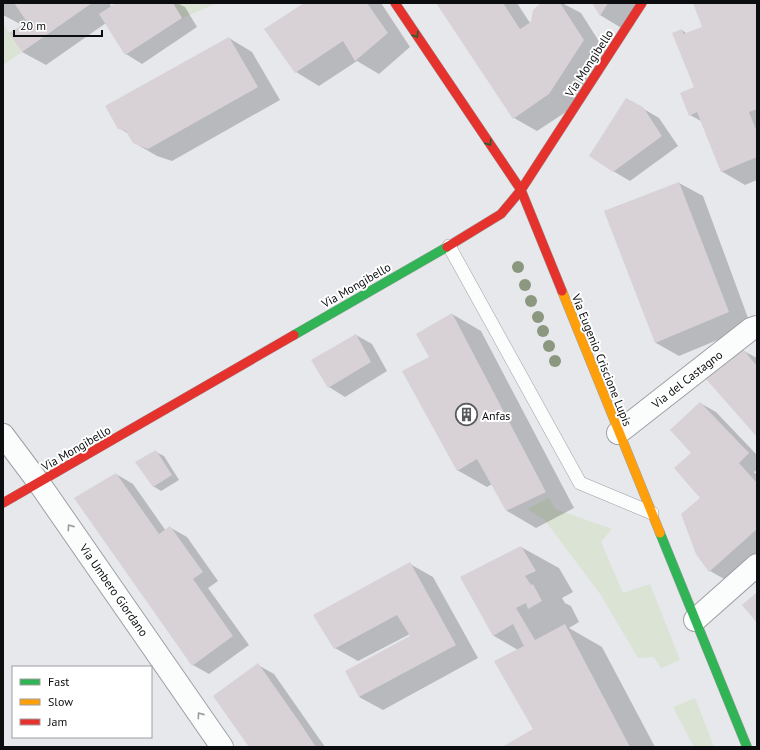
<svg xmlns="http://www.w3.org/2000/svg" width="760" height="750" viewBox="0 0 760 750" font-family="'PT Sans',sans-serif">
<rect width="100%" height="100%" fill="#e6e8ec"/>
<g fill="#dae3d4">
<polygon points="173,3 218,3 182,18"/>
<polygon points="3,23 22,52 3,65"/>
<polygon points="549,498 555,509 612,529 601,542 623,593 650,584 680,660 661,668 654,657 638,658 601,595 544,519 527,509"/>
<polygon points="695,698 714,747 694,747 673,707"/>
</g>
<g fill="#0003">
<polygon points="3,3 109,3 112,7 118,3 177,3 185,7 197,27 142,64 126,54 106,23 46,65 22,52 29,22 27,20 20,24 3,15"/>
<polygon points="306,3 381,3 410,47 379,74 357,61 319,86 296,72"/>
<polygon points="437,3 517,3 530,23 543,3 562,3 581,13 607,54 572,108 537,131 514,118"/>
<polygon points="593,3 640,3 623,29 600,15"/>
<polygon points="694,3 757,3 757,180 745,185 721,171 701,121 690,115 696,88 682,30 687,34 703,27"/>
<polygon points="229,38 252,52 280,100 172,161 157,156 133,142 129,134 119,128"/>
<polygon points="642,108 659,118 678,146 630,181 613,171"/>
<polygon points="679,183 703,196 751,326 679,356 656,343 605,211"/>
<polygon points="452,314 481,331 574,508 536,528 507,511 492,484 487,487 457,470 430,357"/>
<polygon points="356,335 372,344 387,371 345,397 329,387"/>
<polygon points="742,350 757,358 757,436"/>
<polygon points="700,403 716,412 757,455 757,470 754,472 757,475 757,552 726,580 710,571 701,498"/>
<polygon points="156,452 164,456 179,480 161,491 153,486"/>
<polygon points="116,474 133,484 166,531 171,528 187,537 218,581 208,588 249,645 209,674 193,665"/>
<polygon points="521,547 559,568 573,592 562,598 565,603 571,606 579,622 569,628 602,647 655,747 504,747 535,730 518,650 494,636"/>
<polygon points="410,564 433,577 478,658 383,710 359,697 412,637 410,634 358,661 335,648"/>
<polygon points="258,665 274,674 325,747 250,747"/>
</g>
<g fill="#d8d1d6">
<polygon points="14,3 92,3 22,52 9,33 27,22"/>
<polygon points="116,3 173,3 182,18 125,55 99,14"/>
<polygon points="304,3 367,3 388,33 355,61 343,41 295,73 264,29"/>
<polygon points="436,3 503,3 520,29 531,22 533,10 541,3 560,3 584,40 549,94 513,119"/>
<polygon points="592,3 608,3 600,16"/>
<polygon points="693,3 757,3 757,109 749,112 757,132 757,157 721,172 697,112 689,116 680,93 694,87 672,33 682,29 683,34 702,27"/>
<polygon points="229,37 258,87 148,149 133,143 126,131 118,129 105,106"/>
<polygon points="626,98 643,107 662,136 613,172 589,156"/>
<polygon points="679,182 729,312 655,343 604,211"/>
<polygon points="452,313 546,492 506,511 477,459 457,471 402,371 429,357 416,334"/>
<polygon points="356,334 371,362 328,388 311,360"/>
<polygon points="742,348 757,366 757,437 706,379"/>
<polygon points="700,402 749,453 739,463 757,483 757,529 709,572 696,554 681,514 700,498 674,468 691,453 670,430"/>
<polygon points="156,450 172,475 153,487 135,462"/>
<polygon points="116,473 159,534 170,526 203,572 193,579 233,636 192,666 74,498"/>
<polygon points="521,546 536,571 525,576 531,585 533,584 542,601 528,609 526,603 516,608 535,640 565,624 630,747 502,747 533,729 494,661 524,646 513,624 493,636 460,577"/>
<polygon points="410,562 456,645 359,697 345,671 410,636 397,615 334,649 313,615"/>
<polygon points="757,592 757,623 742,605"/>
<polygon points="258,663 298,720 316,747 249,747 213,696"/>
</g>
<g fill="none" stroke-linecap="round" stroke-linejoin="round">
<defs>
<polyline id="lane" points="449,246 580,483 652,513"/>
<g id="street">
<polyline points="618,433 751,329 757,327"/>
<polyline points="3,435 39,483 222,747"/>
<polyline points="695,620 757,565"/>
</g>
<g id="fast">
<polyline points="294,335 447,247"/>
<polyline points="660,533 747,747"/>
</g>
<polyline id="slow" points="562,291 660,533"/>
<g id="jam">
<polyline points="395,3 521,190 562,291"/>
<polyline points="447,247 501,214 521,190 642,3"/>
<polyline points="3,503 294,335"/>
</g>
</defs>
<use href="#lane" stroke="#9fa0a4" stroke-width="14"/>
<use href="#street" stroke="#9fa0a4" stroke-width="24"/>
<use href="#fast" stroke="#9fa0a4" stroke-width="10"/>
<use href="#slow" stroke="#9fa0a4" stroke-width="10"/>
<use href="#jam" stroke="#9fa0a4" stroke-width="10"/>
<use href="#lane" stroke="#fbfcfc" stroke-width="13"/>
<use href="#street" stroke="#fbfcfc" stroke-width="22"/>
<use href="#fast" stroke="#30b455" stroke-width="9"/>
<use href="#slow" stroke="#ff9f0a" stroke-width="9"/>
<use href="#jam" stroke="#e5322d" stroke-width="9"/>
</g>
<g fill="#8b977e">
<circle cx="518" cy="267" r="6"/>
<circle cx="525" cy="285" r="6"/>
<circle cx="531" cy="301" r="6"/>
<circle cx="538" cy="317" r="6"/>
<circle cx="543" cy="331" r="6"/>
<circle cx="549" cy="346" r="6"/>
<circle cx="555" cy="361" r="6"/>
</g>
<defs><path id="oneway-chevron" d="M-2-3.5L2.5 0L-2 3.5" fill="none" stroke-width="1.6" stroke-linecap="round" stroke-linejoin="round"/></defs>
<g stroke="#1e6032">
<use href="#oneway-chevron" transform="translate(416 35) rotate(56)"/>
<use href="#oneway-chevron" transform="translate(489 143) rotate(56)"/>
</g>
<g stroke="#9b9c9d">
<use href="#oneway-chevron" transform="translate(70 527) rotate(-125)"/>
<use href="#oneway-chevron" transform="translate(200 715) rotate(-125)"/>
</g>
<defs>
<symbol id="building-ring" viewBox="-11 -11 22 22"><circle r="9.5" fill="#fff" stroke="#585a5c" stroke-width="1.5"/><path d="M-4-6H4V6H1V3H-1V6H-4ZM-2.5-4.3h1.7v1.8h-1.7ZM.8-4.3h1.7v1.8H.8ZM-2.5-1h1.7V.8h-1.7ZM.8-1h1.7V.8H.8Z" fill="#585a5c"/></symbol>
</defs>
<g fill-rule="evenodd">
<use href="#building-ring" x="454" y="402" width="25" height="25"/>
</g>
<g text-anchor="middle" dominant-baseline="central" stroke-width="4" stroke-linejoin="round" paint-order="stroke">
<g font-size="12" fill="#0c0d0f" stroke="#fff">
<text transform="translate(589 63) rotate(-57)">Via Mongibello</text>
<text transform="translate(356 285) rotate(-30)">Via Mongibello</text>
<text transform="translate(602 360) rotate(68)">Via Eugenio Criscione Lupis</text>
<text transform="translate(687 379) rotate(-38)">Via del Castagno</text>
<text transform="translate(76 448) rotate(-30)">Via Mongibello</text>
<text transform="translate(114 590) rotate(55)">Via Umbero Giordano</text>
</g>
<g font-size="12" fill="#0c0d0f" stroke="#fff" text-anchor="start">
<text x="482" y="415">Anfas</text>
</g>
</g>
<rect width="760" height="750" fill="none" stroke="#0c0d0f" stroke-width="8"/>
<rect x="12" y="666" width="140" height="72" fill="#ffffff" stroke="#9e9e9f"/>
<rect x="20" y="679" width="20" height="6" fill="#30b455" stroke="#9e9e9f"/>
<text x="48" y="686" font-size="12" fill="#0c0d0f">Fast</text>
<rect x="20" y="699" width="20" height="6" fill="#ff9f0a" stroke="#9e9e9f"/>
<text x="48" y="706" font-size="12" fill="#0c0d0f">Slow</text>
<rect x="20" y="719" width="20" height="6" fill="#e5322d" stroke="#9e9e9f"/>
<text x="48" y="726" font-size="12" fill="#0c0d0f">Jam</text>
<path d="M14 30v6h88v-6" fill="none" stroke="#0c0d0f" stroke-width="2"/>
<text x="20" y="30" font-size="12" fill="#0c0d0f" stroke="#ffffff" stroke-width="3" paint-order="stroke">20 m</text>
</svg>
